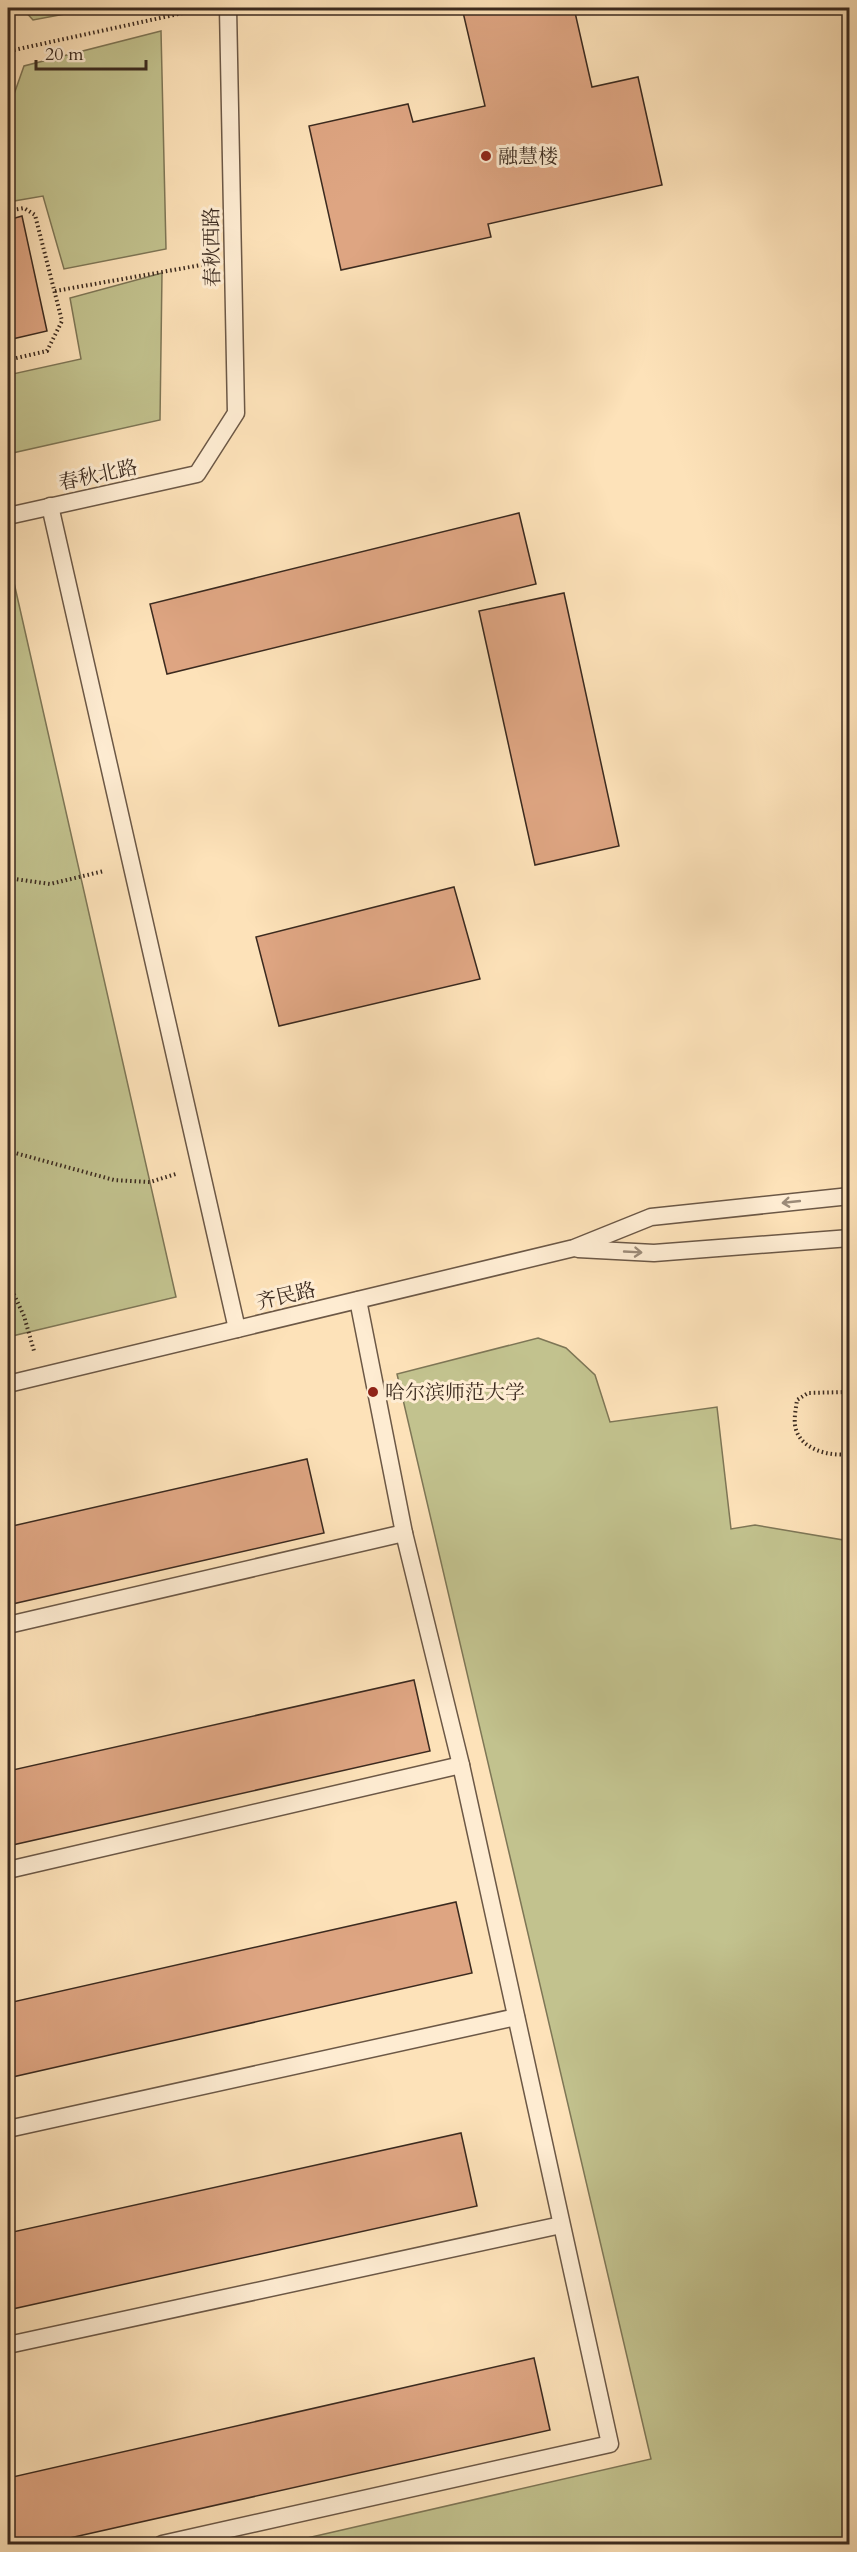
<svg xmlns="http://www.w3.org/2000/svg" width="857" height="2552" viewBox="0 0 857 2552" font-family="Cardo,'Noto Serif SC',serif">
<rect width="100%" height="100%" fill="#fde2b9"/>
<filter id="stains"><feTurbulence type="fractalNoise" baseFrequency=".00333" numOctaves="4"/><feColorMatrix values="0 0 0 0 .2 0 0 0 0 .09 0 0 0 0 .02 0 0 0 .5 -.17"/></filter>
<radialGradient id="worn" r=".72"><stop offset=".6" stop-color="#630" stop-opacity="0"/><stop offset="1" stop-color="#630" stop-opacity=".3"/></radialGradient>
<g fill="#c2c28e" stroke="#7e7656" stroke-width="1.5">
<polygon points="22,8 97,8 33,20"/>
<polygon points="161,31 166,249 64,269 43,196 8,202 8,98 13,97 24,66"/>
<polygon points="162,273 160,420 8,454 8,375 81,359 70,298"/>
<polygon points="10,565 176,1297 8,1337 8,566"/>
<polygon points="538,1338 566,1348 595,1375 610,1422 717,1407 731,1529 755,1525 849,1541 849,2544 281,2544 651,2459 397,1374"/>
</g>
<g fill="#dea582" stroke="#3b2a1f" stroke-width="1.5">
<polygon points="462,8 574,8 592,87 638,77 662,185 488,224 491,237 341,270 309,126 408,104 413,122 485,106"/>
<polygon points="22,216 47,331 8,340 8,220"/>
<polygon points="519,513 536,584 167,674 150,604"/>
<polygon points="564,593 619,846 535,865 479,611"/>
<polygon points="454,887 480,979 279,1026 256,937"/>
<polygon points="307,1459 324,1533 8,1605 8,1527"/>
<polygon points="414,1680 430,1751 8,1846 8,1771"/>
<polygon points="456,1902 472,1973 8,2078 8,2003"/>
<polygon points="461,2133 477,2206 8,2310 8,2233"/>
<polygon points="534,2358 550,2430 43,2544 8,2544 8,2478"/>
</g>
<g fill="none" stroke-linecap="round" stroke-linejoin="round">
<defs>
<g id="lane">
<polyline points="50,506 237,1329"/>
<polyline points="8,516 197,474 236,413 228,8"/>
<polyline points="578,1249 654,1253 850,1238"/>
<polyline points="8,1384 574,1248 651,1217 850,1196"/>
<polyline points="8,1625 404,1533"/>
<polyline points="8,1870 461,1765"/>
<polyline points="8,2129 516,2017"/>
<polyline points="8,2345 561,2225"/>
<polyline points="162,2544 610,2444 461,1765 404,1533 358,1300"/>
</g>
</defs>
<use href="#lane" stroke="#6c5846" stroke-width="19"/>
<g stroke="#3b2a1f" stroke-width="4" stroke-dasharray="1.5 3" stroke-linecap="butt">
<polyline points="8,45 14,50 8,61"/>
<polyline points="14,50 201,9"/>
<polyline points="8,211 24,208 35,215 62,321 47,351 8,360"/>
<polyline points="55,291 207,264"/>
<polyline points="8,878 50,884 104,871"/>
<polyline points="8,1151 114,1180 150,1182 176,1174"/>
<polyline points="8,1282 24,1316 34,1351"/>
<path d="M850,1395L847,1392L808,1393L797,1400C796,1408 794,1417 795,1425C798,1449 829,1457 850,1454"/>
</g>
<use href="#lane" stroke="#feecd2" stroke-width="16"/>
</g>
<defs><path id="oneway-shaft" d="M-6 0H5M1.5-3L5.5 0L1.5 3" fill="none" stroke-width="1.6" stroke-linecap="round" stroke-linejoin="round" transform="scale(1.5)"/></defs>
<g stroke="#9c8b78">
<use href="#oneway-shaft" transform="translate(791 1202) rotate(174)"/>
<use href="#oneway-shaft" transform="translate(633 1252) rotate(3)"/>
</g>
<g fill="#8f2418" stroke="#feecd2" stroke-width="2">
<circle cx="486" cy="156" r="6"/>
<circle cx="373" cy="1392" r="6"/>
</g>
<g text-anchor="middle" dominant-baseline="central" stroke-width="6" stroke-linejoin="round" paint-order="stroke">
<g font-size="20" fill="#3b2a1f" stroke="#feecd2" text-anchor="start">
<text x="498" y="156">融慧楼</text>
<text x="385" y="1392">哈尔滨师范大学</text>
</g>
<g font-size="20" fill="#3b2a1f" stroke="#feecd2">
<text transform="translate(212 247) rotate(-91)">春秋西路</text>
<text transform="translate(98 475) rotate(-12)">春秋北路</text>
<text transform="translate(286 1296) rotate(-13)">齐民路</text>
</g>
</g>
<rect width="857" height="2552" fill="none" stroke="#fde2b9" stroke-width="30"/>
<rect x="9" y="9" width="839" height="2534" fill="none" stroke="#3b2a1f" stroke-width="3"/>
<rect x="15" y="15" width="827" height="2522" fill="none" stroke="#3b2a1f" stroke-width="1.5"/>
<path d="M36 60v9h110v-9" fill="none" stroke="#3b2a1f" stroke-width="3"/>
<text x="45" y="60" font-size="18" fill="#3b2a1f" stroke="#feecd2" stroke-width="4.5" paint-order="stroke">20 m</text>
<rect width="100%" height="100%" filter="url(#stains)"/>
<rect width="100%" height="100%" fill="url(#worn)"/>
</svg>
